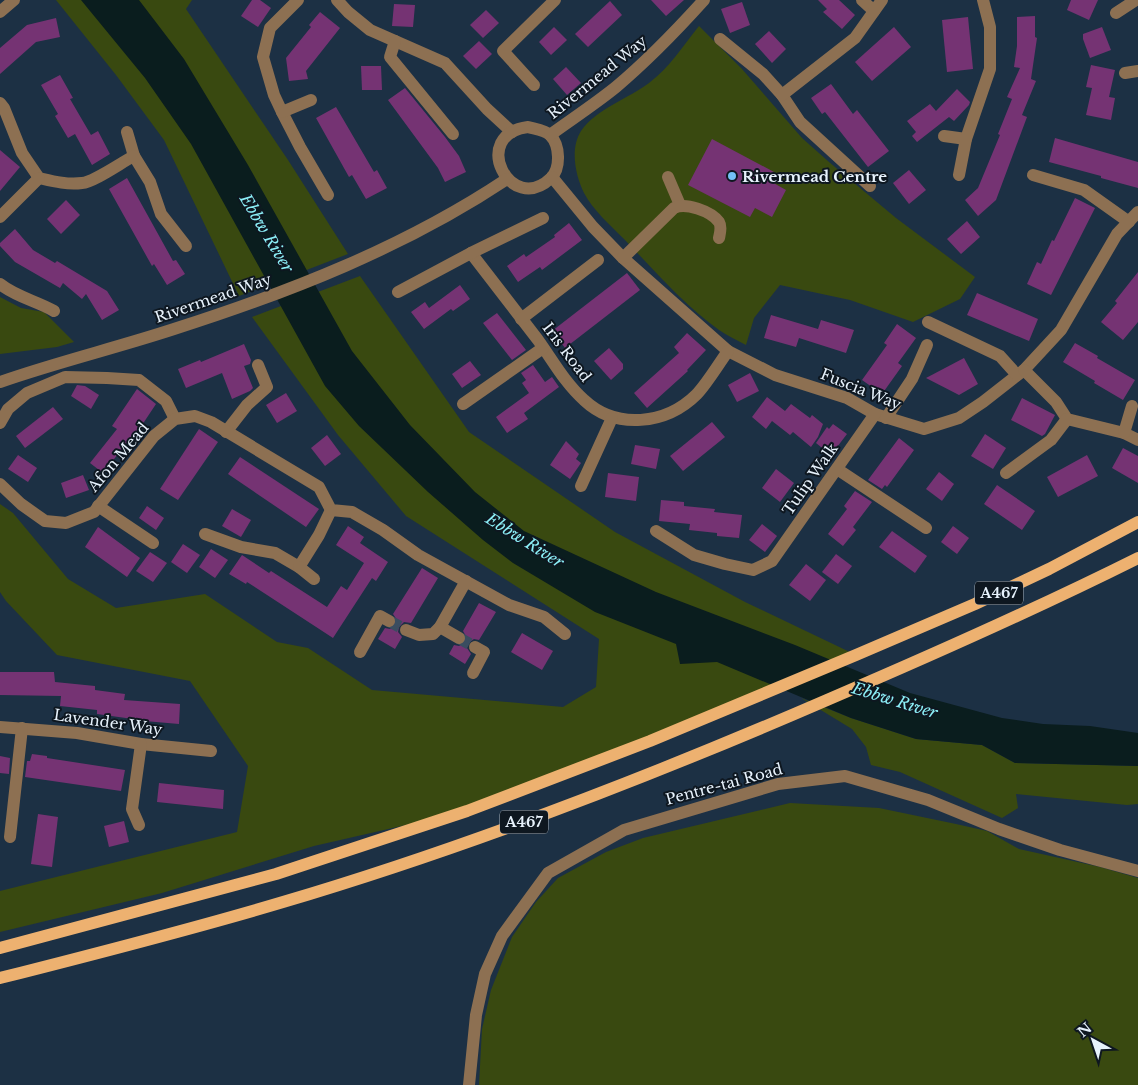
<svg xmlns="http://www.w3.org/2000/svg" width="1138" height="1085" viewBox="0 0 1138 1085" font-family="'Libre Baskerville',serif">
<rect width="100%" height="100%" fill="#1c3044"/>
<g fill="#394910">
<polygon points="56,0 192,0 186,9 288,160 348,254 239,296 164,140 116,75"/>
<path d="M699,26L742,69L802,138L829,162L896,218L975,277L960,299L913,322L850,300L780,285L754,318L746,345C737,340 728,336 719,330C684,305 654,270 624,239C610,225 593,210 584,193C575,175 570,148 581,131C595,110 629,98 649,83C670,67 683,46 699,26Z"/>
<polygon points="360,276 469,432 615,532 745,602 856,655 467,811 314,846 162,893 0,932 0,891 237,832 248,766 190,681 57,655 6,601 0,592 0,504 13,513 68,579 116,608 205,594 277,642 308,648 372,690 563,707 596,687 599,639 406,516 338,435 252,317"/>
<polygon points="0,297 21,308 44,312 74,342 57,347 0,354"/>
<polygon points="801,698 851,718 916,739 982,745 1015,763 1138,766 1138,804 1127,805 1016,794 1018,808 1002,818 900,772 871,765 866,747 852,729"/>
<polygon points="790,803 879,808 956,824 987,831 1019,849 1100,867 1138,878 1138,1085 479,1085 482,1029 491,990 512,937 536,902 558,878 606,852 643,838"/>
</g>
<polygon fill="#0a1d1e" points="81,0 139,0 184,59 248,165 352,351 410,425 475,492 524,531 656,592 795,645 910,693 1002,718 1043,724 1090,726 1138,733 1138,766 1015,763 982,745 916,739 851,718 717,662 680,664 676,644 595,612 513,563 483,540 428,492 359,426 325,386 191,144 145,78"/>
<g fill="#753373">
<polygon points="252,0 260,0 271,8 258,27 241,16"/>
<polygon points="651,0 684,0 666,16"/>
<polygon points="818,0 839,0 855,15 842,29 823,12 827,9"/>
<polygon points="1071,0 1098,0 1089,20 1067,10"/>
<polygon points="610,1 622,15 588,47 575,34"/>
<polygon points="742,2 750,25 730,33 721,9"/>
<polygon points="394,4 415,5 413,27 392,26"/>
<polygon points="486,10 499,23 483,38 470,25"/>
<polygon points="320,12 340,28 306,71 308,79 289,81 286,58 311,27 309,25"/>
<polygon points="1035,16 1035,37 1037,38 1031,79 1036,81 1022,115 1027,117 996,200 978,216 965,200 978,188 1000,135 998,134 1012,99 1007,97 1020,68 1014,67 1017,46 1017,17"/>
<polygon points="968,17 973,69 947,72 942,20"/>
<polygon points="56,18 60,37 36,42 0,74 0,48 27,25"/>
<polygon points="554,27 567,40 551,55 539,42"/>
<polygon points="894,27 911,47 872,81 855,62"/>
<polygon points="1102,27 1111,50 1090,58 1083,39 1083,34"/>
<polygon points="769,31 786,49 772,63 755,44"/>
<polygon points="479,41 492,54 476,69 463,56"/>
<polygon points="1091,65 1115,70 1109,97 1115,98 1111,120 1086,115 1092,88 1086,87"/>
<polygon points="361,66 381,66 382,90 362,90"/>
<polygon points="566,67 581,83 567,95 553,79"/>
<polygon points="60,75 73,98 70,99 91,135 98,131 110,154 92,165 75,134 68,138 55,116 58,114 41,85"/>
<polygon points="831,84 853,114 857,110 889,151 868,167 825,112 822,114 811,98"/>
<polygon points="405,88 445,137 459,156 466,172 445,182 438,168 388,100"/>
<polygon points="957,89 970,102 969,105 954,121 949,117 917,142 912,136 916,132 907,121 930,104 936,111"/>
<polygon points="336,107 374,172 377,170 387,188 366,199 352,175 349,177 316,118"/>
<polygon points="1055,138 1138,162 1138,188 1101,178 1101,176 1049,162"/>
<polygon points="712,139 774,172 770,181 786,190 772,217 755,208 750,217 688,185"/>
<polygon points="0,150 20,167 0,191"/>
<polygon points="909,170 926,190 909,204 893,183"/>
<polygon points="127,178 173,261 176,260 185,274 167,285 154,264 152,266 109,189"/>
<polygon points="1075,198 1095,208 1051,295 1027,284 1037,262 1041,264 1052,240 1054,241"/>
<polygon points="66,200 80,215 61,234 47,219"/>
<polygon points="967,221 980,237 961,254 947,239"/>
<polygon points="569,223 582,240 542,270 540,267 518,282 507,266 524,254 526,257 555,237 554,235"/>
<polygon points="15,229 33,250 55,263 57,261 107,291 119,310 102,320 86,294 82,299 63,283 60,288 15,262 0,246 0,243"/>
<polygon points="1138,272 1138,322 1123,340 1101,322 1117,303 1115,301"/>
<polygon points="627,273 640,290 565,348 552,331"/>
<polygon points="460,285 470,299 453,311 451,309 424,329 411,312 425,302 429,308"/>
<polygon points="977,293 1038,319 1029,341 967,315"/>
<polygon points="497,313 526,350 512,360 483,323"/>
<polygon points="771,315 818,329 821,320 854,330 846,353 799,338 796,347 764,338"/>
<polygon points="897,324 916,338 898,363 902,366 882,394 862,380 887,345 884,343"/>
<polygon points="687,333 706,350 687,370 688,371 647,408 634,393 679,353 674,347"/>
<polygon points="1075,343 1098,356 1097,358 1135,380 1123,400 1094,383 1095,381 1063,362"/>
<polygon points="244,344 251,360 250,364 244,366 253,388 250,391 232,399 222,373 186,388 178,369 200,360 201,362"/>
<polygon points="609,348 623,364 623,369 611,380 594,361"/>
<polygon points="964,358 978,384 959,395 926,378"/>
<polygon points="470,361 481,375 462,388 452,374"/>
<polygon points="533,365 545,382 552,377 559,387 524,413 528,419 507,433 496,417 529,393 522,383 526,380 521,373"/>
<polygon points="750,373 759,391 737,402 728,385"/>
<polygon points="77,385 85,386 99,395 91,409 71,396"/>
<polygon points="137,389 156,404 132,440 130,439 103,473 90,463 117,429 112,426"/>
<polygon points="286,393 297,411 277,423 266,405"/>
<polygon points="767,397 785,411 791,404 810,418 812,415 823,424 818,437 811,447 793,432 790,435 772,421 766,429 752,417"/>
<polygon points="1022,398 1055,415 1045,434 1042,436 1011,420"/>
<polygon points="53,407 63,419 25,448 16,436"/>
<polygon points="712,422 725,437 683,471 670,456"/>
<polygon points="833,424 847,434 831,455 816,443 827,427 829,429"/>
<polygon points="199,429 218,442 178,500 160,489"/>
<polygon points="985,434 1006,448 993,469 971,456"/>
<polygon points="327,435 341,454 325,466 311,448"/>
<polygon points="899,438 914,450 887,487 885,485 882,489 868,480"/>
<polygon points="566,441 579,454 576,459 581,463 570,479 550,465"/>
<polygon points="635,445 660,449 656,469 631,464"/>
<polygon points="1123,448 1138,456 1138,483 1112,468"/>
<polygon points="18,455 37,468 28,482 8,469"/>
<polygon points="1087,455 1098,476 1058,497 1047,477"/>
<polygon points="240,457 319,509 306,527 228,474"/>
<polygon points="776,469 794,483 780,502 762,488"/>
<polygon points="939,472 954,484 942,501 926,489"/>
<polygon points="608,473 639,477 636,501 605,497"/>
<polygon points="83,475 89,490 66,498 61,483"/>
<polygon points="997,485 1035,511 1022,530 984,504"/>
<polygon points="855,491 872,502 853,527 856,530 843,546 828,534 847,509 844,506"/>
<polygon points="661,500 684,502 684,506 715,509 714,512 742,515 739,538 717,536 717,533 689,530 690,524 659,521"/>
<polygon points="147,506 164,518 156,530 139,518"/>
<polygon points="232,509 251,520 241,537 222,526"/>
<polygon points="762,524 777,536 765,552 749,540"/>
<polygon points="348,526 364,537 360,543 388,562 376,581 372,578 333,638 247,582 246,584 229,574 242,555 269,573 271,571 327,607 341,586 347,590 364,563 336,545"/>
<polygon points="953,526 969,538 957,554 941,542"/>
<polygon points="98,527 140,558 127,577 85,547"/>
<polygon points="892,531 927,556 915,573 879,547"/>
<polygon points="183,544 200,555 187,573 171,562"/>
<polygon points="211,549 228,560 215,578 199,567"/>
<polygon points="150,552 167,563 153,582 136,571"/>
<polygon points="836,554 852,566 838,584 822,572"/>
<polygon points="806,564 826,580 810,601 789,585"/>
<polygon points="422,568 438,578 411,623 404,622 399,627 398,632 402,637 395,649 378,639 385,628 390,629 396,625 397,620 393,614"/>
<polygon points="479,603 496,612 479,640 474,639 468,643 467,648 471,654 465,664 449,654 454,645 459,646 466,642 467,638 463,631"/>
<polygon points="522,633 553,651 542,670 511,652"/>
<polygon points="0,672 54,672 55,682 95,686 95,690 125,694 124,700 180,704 179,724 133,720 133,719 97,714 97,710 60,706 61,696 0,695"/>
<polygon points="32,754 47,756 47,758 125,770 121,791 25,777 27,761 30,761"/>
<polygon points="0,756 10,758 9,774 0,773"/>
<polygon points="159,783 224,790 223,809 157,802"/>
<polygon points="38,814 58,817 52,867 31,864"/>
<polygon points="124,821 129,842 109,847 104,826"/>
</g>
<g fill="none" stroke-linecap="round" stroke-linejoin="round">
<g stroke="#3a4d60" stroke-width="12" stroke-dasharray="12 6" stroke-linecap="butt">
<polyline points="389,621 406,630"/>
<polyline points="459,638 475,647"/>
</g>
<g stroke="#8d7052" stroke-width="12">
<polyline points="298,0 270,28 263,57 274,95 282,112 300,147 328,195"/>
<polyline points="337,0 348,12 370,30 445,63 487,109 512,132"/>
<polyline points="862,0 874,11"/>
<polyline points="0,12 14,0"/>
<polyline points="1116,13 1136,0"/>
<polyline points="720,39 763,74 782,95 800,122 870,186"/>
<polyline points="395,41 390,57 453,134"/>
<polyline points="1125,73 1138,71"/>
<polyline points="534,85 503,51 555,0"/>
<polyline points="782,95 855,38 882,0"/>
<path d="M0,103L4,108L22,153L39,178C52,181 67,185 82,183C94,182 122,162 134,156L127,132"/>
<polyline points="282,112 311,100"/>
<path d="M528,127C535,129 545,130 550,135C560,145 561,168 551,178C510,217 469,134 528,127Z"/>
<path d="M550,135C572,119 595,104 616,87C648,60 676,31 704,0"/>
<polyline points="944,136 966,139"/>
<polyline points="134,156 150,182 161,214 186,246"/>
<polyline points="959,175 966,139 990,69 990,27 983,0"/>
<polyline points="1033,175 1084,190 1129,222"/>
<polyline points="552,177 593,227 623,258 728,351 775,375 847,398 875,414 924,429 959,418 983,402 1024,370 1061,330 1117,234 1138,212"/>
<polyline points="668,177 680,205"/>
<polyline points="0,217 39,178"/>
<path d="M471,253C493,282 516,311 538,340C553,361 565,383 584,400C616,430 666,425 697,394C708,382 718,365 728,351"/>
<path d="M623,258L674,208C685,202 711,211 719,222C722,227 720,233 719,238"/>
<path d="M0,284C16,297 37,301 54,311"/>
<polyline points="398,292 471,253 543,218"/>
<polyline points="521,319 598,260"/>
<polyline points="928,322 1000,356 1017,375"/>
<polyline points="1024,370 1056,402 1067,419 1124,433 1138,440"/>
<path d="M0,382C57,362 116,348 174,329C290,292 405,247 507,179"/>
<polyline points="463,404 543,348"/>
<polyline points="886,418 912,379 927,345"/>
<polyline points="0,423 8,409 27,393 65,377 107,378 139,380 166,401 175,419"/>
<polyline points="226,432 247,405 267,387 258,365"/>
<polyline points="1124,433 1132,406"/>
<polyline points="837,469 926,528"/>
<polyline points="1006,473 1051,440 1067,419"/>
<polyline points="0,484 21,504 45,521 66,523 94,512 154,436 175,419 195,416 211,422 319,487 331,510 352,512 383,530 418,555 509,605 544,617 565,634"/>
<polyline points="581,486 612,418"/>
<polyline points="98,506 153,543"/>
<polyline points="656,531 694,555 725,564 753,570 772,561 875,414"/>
<polyline points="205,534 241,547 275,553 299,567 319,535 331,510"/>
<polyline points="299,567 314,579"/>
<polyline points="440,627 459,638"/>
<polyline points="406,630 419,635 433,634 440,627 466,581"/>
<polyline points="360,652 380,616 389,621"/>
<polyline points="473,673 484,652 475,647"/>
<polyline points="0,727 77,733 141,744 211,751"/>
<polyline points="139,825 132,809 141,744"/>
<polyline points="10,837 22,728"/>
<polyline points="469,1085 476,1015 485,974 502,936 548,873 624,830 778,784 845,776 928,800 999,829 1060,850 1138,871"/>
</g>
<g stroke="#edb170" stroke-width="12">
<polyline points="0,948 276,874 467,811 650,741 856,655 975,604 1049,569 1138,522"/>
<path d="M0,978C95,954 189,930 283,902C469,847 649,777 827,700C932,655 1036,609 1138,558"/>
</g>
</g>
<circle fill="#73c1f6" stroke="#0e1720" stroke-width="2" cx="732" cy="176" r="5"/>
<g text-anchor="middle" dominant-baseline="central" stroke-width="4" stroke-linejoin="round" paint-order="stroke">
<g fill="#0e1720" stroke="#a6b0ba" stroke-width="1">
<rect x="975" y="581.5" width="48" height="23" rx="4"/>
<rect x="500" y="810.5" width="48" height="23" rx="4"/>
</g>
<g font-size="14" font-weight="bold" fill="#e7f2fc">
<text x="999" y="593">A467</text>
<text x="524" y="822">A467</text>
</g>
<g font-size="15" fill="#e7f2fc" stroke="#0e1720">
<text transform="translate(597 77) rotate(-39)">Rivermead Way</text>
<text transform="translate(213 298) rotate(-19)">Rivermead Way</text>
<text transform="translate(567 352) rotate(53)">Iris Road</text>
<text transform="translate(861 389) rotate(22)">Fuscia Way</text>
<text transform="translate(118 457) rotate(-50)">Afon Mead</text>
<text transform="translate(810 479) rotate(-55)">Tulip Walk</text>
<text transform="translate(108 722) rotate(8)">Lavender Way</text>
<text transform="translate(724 784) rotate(-15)">Pentre-tai Road</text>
</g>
<g font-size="15" font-weight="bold" fill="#e7f2fc" stroke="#0e1720" text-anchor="start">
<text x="742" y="176">Rivermead Centre</text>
</g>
<g font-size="16" font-style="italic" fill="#8ceff7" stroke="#0e1720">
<text transform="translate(267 233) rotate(59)">Ebbw River</text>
<text transform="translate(525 540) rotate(32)">Ebbw River</text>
<text transform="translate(895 700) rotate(17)">Ebbw River</text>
</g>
</g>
<g transform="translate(1093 1040) rotate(320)" stroke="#0e1720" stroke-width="4" paint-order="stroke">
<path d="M0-4L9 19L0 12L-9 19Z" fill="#e7f2fc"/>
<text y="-8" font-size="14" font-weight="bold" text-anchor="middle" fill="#e7f2fc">N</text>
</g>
</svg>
